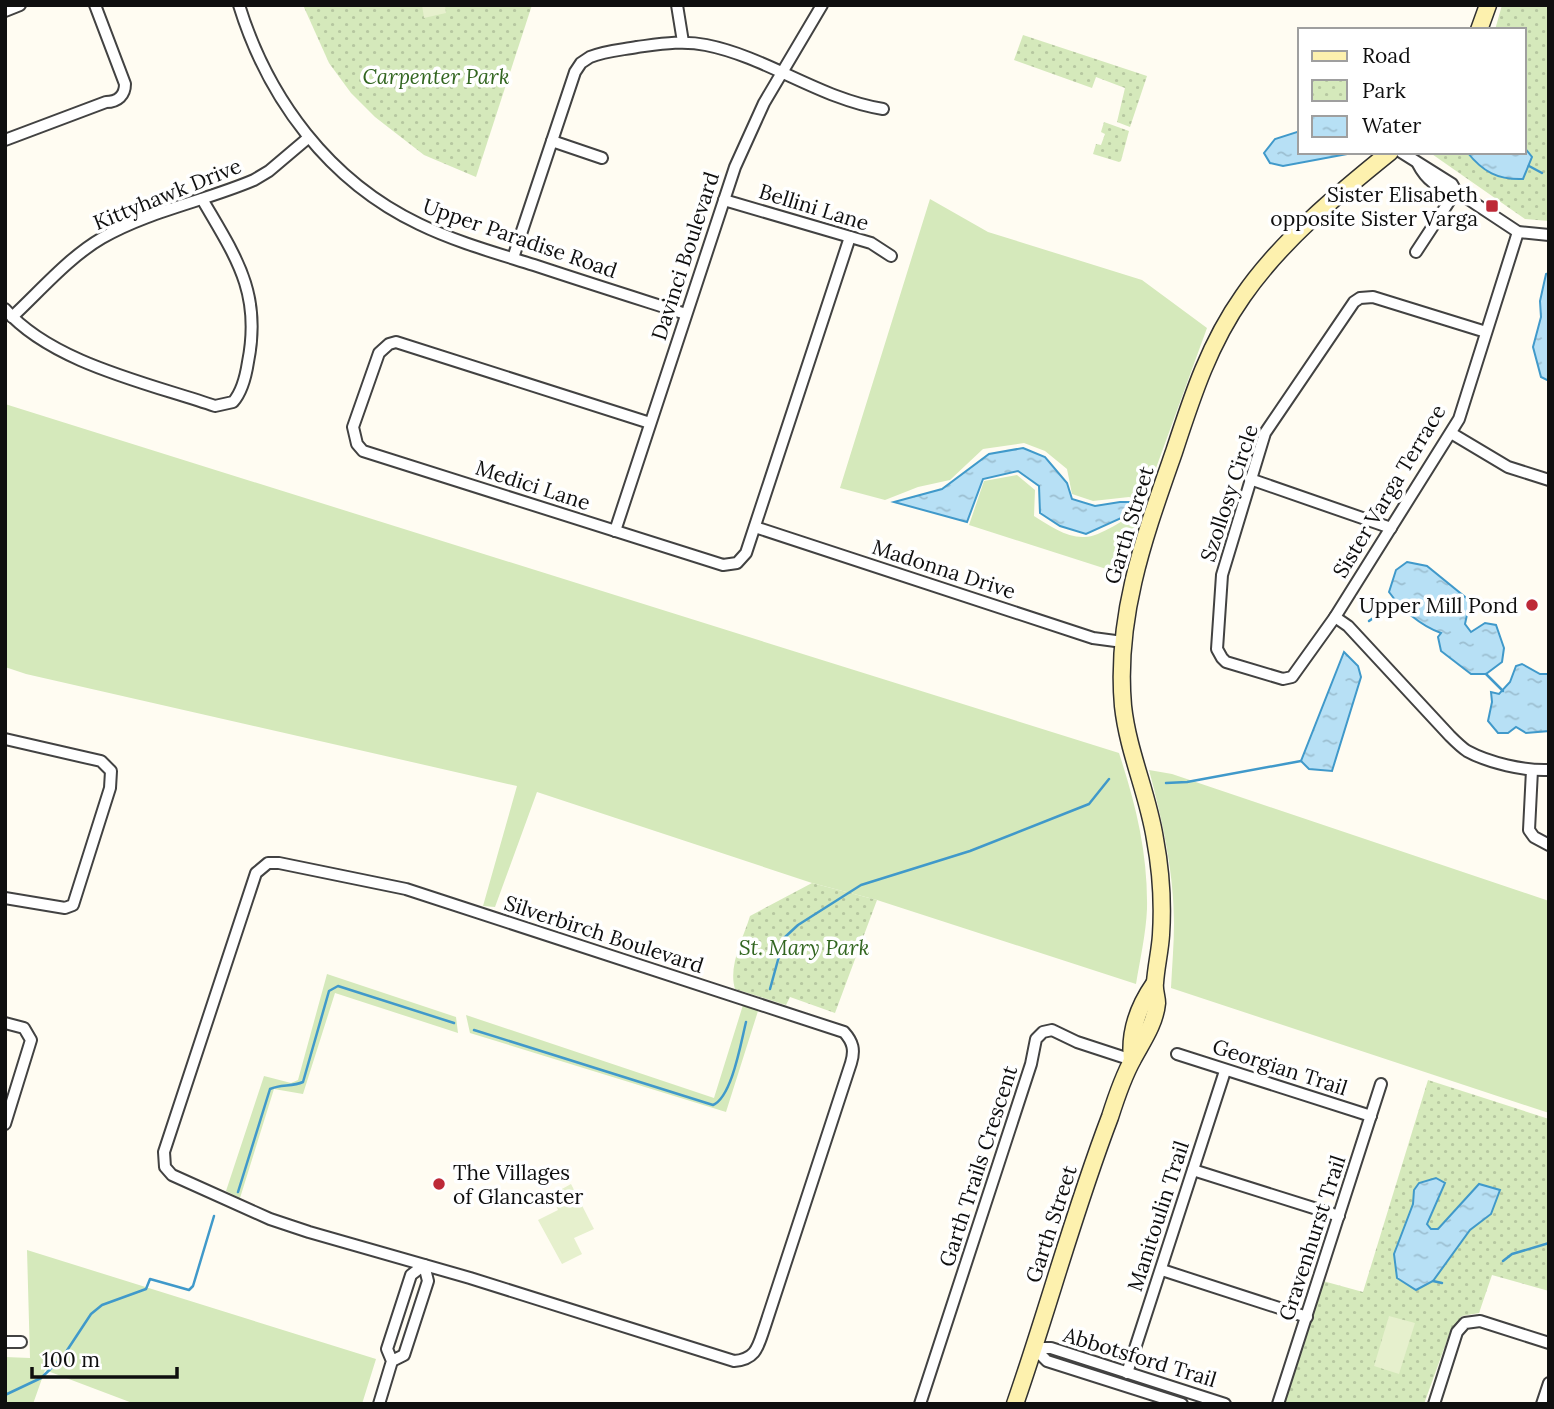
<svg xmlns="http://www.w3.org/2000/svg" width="1554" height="1409" viewBox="0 0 1554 1409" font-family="Lora,serif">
<defs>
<pattern id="park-dots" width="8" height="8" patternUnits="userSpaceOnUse" patternTransform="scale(1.75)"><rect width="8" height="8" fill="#d5e9bb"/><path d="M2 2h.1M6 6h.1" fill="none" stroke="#b6c7a0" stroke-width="1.8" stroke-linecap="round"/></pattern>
<pattern id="water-ripples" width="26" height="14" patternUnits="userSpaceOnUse" patternTransform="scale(1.75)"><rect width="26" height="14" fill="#b7e0f5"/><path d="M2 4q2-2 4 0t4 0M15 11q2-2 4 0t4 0" fill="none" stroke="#9cbfd1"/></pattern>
</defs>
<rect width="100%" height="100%" fill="#fffcf2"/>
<g fill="#d5e9bb">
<polygon points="930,199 988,232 1142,280 1207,328 1144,501 1129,497 1093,501 1072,494 1067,469 1045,451 1024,443 983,449 950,480 918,487 885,500 840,488"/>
<path d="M5,404L1119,753C1136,805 1148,854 1147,909C1146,933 1140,960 1136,984L877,900L812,883L537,792L495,907L483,906L517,786L26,674L5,667Z"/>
<path d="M1017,475L1035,490L1034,516C1049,525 1066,538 1085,537C1099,537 1128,518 1139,510L1122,574L969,525L984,481Z"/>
<path d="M1149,770L1172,774L1549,901V1113L1171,988C1172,966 1174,945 1174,923C1174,872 1162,819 1149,770Z"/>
<polygon points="327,974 456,1017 458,1033 335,993 303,1094 274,1089 240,1198 226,1191 264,1076 291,1083 298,1080"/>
<polygon points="743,1005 758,1011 726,1112 470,1033 466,1015 714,1098"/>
<polygon points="27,1250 376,1359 362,1404 135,1404 45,1370 33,1404 5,1404 5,1357 30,1358"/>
</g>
<g fill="url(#park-dots)">
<polygon points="303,5 532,5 476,177 424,155 375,117 351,93 329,63"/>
<polygon points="1502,5 1549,5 1549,221 1525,219 1429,152 1524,152 1524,30 1495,30"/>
<polygon points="1023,35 1147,76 1130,127 1117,122 1125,88 1096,77 1092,88 1014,60"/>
<polygon points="1104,122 1129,131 1121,161 1119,162 1093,154 1096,144 1101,145 1105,134 1101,132"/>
<path d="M812,883L877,900L835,1013L790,997L786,1005L735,989C728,966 743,939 750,916Z"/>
<polygon points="1428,1080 1549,1119 1549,1291 1492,1275 1479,1313 1462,1316 1450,1332 1424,1404 1284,1404 1323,1281 1363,1292"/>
</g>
<g fill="#e6f0cd">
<polygon points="422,5 445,5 446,13 424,18"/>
<polygon points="571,1184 594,1229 574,1238 582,1254 562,1264 538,1220 558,1210 551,1195"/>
<polygon points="1389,1316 1415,1323 1399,1374 1374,1366"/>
</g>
<g fill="url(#water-ripples)" stroke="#4099ca" stroke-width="2">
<polygon points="1300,131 1300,152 1358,152 1283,166 1270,163 1264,153 1275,139"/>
<path d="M1524,147L1532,157L1523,179C1498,180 1483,172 1467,152H1524Z"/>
<polygon points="1549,273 1549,381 1541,377 1533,347 1541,317 1540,301 1546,274"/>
<polygon points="1023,448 1045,457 1067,483 1072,499 1095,506 1120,502 1141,502 1128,515 1086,534 1060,526 1040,513 1039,486 1018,471 983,479 967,522 894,502 942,489 989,454"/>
<path d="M1407,562L1427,566L1470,601L1465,624L1471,632L1485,623L1496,625L1504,648L1502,662L1486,674H1471L1441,651L1438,637L1441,633C1421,626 1401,609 1389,592L1396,570Z"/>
<polygon points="1344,652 1358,666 1361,677 1332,771 1309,769 1301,761"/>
<polygon points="1522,664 1540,674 1549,674 1549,731 1526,733 1516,727 1508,733 1498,733 1488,721 1492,702 1491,692 1499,694 1510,682 1516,666"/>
<polygon points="1436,1178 1445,1183 1427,1224 1431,1229 1438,1229 1479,1184 1500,1190 1491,1214 1470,1230 1433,1281 1416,1290 1397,1278 1394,1254 1413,1204 1414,1190 1419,1183"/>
</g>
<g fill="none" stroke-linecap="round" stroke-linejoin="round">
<g stroke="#4099ca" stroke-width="2.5">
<polyline points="1529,166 1542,173"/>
<polyline points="1369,621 1393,604 1398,604"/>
<polyline points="1486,674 1503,691"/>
<polyline points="1166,783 1187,782 1301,761"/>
<polyline points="770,989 784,938 798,925 861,885 970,851 1089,804 1109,779"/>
<path d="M474,1030L713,1105C732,1097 741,1042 746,1022"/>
<path d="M238,1192L270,1089C281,1084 292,1087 303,1082L329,991L338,986L454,1023"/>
<polyline points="1503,1261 1512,1254 1549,1243"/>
<polyline points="1433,1281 1442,1283"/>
<polyline points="5,1395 41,1378 62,1358 91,1314 102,1305 146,1289 150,1279 189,1290 193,1286 214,1216"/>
</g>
<defs>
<g id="street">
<path d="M239,5C268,99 329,181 419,224C456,242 496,253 534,265C585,282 636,298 686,314"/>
<polyline points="677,5 683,42"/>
<polyline points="5,11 20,5"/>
<path d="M5,140L106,102C118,102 125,95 125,84L95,5"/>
<polyline points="552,141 602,158"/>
<polyline points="1401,152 1452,184 1456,191 1518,232 1549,235"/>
<path d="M1418,164C1425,178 1439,191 1456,191"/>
<polyline points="724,200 871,243 891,256"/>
<polyline points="1416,252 1456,191"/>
<path d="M513,258L575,72L581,63L590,57C605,51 621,50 637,47C660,44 683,40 706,45C767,57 820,99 883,109"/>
<path d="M5,309C52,363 148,383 215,406L233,402C242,392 246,375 248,362C262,292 235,256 202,199"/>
<path d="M12,317C40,291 69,257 102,238C149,211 205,201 254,180L269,171L308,138"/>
<polyline points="1486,332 1373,297 1360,298 1354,302 1265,433 1222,575 1217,649 1222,658 1226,662 1283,679 1292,677 1335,617 1459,419 1518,232"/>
<polyline points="650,423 396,342 389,344 379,353 353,427 357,444 363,451 723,565 737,563 746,553 850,237"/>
<polyline points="1451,433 1508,467 1549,480"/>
<polyline points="1250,479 1391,528"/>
<polyline points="755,527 1093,638 1123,642"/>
<polyline points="615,531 735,167 764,103 822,5"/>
<path d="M1335,617L1348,626L1450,736C1455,741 1461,747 1467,751C1489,763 1524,771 1549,770"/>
<polyline points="5,739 101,761 111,771 110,788 73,905 65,908 5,898"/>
<polyline points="1532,770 1529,830 1534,837 1549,845"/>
<path d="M268,863H279L406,889L844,1032C853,1042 855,1050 851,1063L765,1326C758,1346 757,1359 734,1361L470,1278L309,1232L270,1219L172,1175L165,1167L164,1152L256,873Z"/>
<polyline points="5,1023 24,1028 31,1040 5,1124"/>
<polyline points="1177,1054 1371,1116"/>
<polyline points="1193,1170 1339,1216"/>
<polyline points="1162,1270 1307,1317"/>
<polyline points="5,1342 21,1342"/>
<polyline points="1127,1373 1225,1071"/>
<polyline points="379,1404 392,1361 387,1349 411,1275 424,1265 428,1281 404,1355 392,1361"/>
<polyline points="920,1404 1031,1064 1036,1039 1043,1032 1052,1030 1077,1042 1132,1060"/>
<polyline points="1182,1404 1047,1361 1034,1348 1051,1348 1225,1404"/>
<polyline points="1278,1404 1381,1084"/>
<polyline points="1434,1404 1457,1332 1465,1323 1480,1321 1549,1343"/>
<polyline points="1542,1404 1549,1383"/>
</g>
<g id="secondary">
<polyline points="1479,30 1488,5"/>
<path d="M1132,1060C1129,1032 1138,1007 1154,984"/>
<path d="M1015,1404C1048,1309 1074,1211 1110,1117C1116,1098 1123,1077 1133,1059C1142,1042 1155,1024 1157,1003C1157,997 1154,990 1155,983C1156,967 1160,951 1161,935C1163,904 1161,871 1155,839C1148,794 1128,752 1123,706C1115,616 1145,535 1174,452C1192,397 1209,344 1243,296C1280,242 1339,193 1390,152"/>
</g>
</defs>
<use href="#street" stroke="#424242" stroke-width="14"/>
<use href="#secondary" stroke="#313131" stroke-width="19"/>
<use href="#street" stroke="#fff" stroke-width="10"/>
<use href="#secondary" stroke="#fdf1ae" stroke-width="16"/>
</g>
<g fill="#bd2937" stroke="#fff" stroke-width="2.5">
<rect x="1485" y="199" width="14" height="14" rx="3.5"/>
<circle cx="1532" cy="605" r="7"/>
<circle cx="439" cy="1184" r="7"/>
</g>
<g text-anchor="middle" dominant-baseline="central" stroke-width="7" stroke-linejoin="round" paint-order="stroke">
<g font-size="21" font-style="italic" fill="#326620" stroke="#fff">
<text x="436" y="76">Carpenter Park</text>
<text x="804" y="947">St. Mary Park</text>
</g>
<g font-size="21" fill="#0f0f0f" stroke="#fff">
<text transform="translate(167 194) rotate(-22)">Kittyhawk Drive</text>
<text transform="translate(814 207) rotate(17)">Bellini Lane</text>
<text transform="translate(520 238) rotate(19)">Upper Paradise Road</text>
<text transform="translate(685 256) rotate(-72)">Davinci Boulevard</text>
<text transform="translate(533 485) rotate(18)">Medici Lane</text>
<text transform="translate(1389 491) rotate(-59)">Sister Varga Terrace</text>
<text transform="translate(1229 493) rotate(-72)">Szollosy Circle</text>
<text transform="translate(1129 525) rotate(-73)">Garth Street</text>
<text transform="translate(944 569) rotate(18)">Madonna Drive</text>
<text transform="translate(604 934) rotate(18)">Silverbirch Boulevard</text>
<text transform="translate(1280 1067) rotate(18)">Georgian Trail</text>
<text transform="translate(978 1166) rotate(-72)">Garth Trails Crescent</text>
<text transform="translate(1158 1216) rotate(-72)">Manitoulin Trail</text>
<text transform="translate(1051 1224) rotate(-72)">Garth Street</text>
<text transform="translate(1312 1238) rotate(-72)">Gravenhurst Trail</text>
<text transform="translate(1140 1357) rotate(17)">Abbotsford Trail</text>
</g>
<g font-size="21" fill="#0f0f0f" stroke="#fff" text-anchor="end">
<text x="1478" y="194">Sister Elisabeth<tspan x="1478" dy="24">opposite Sister Varga</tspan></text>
<text x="1518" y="605">Upper Mill Pond</text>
<text x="453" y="1172" text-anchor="start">The Villages<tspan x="453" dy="24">of Glancaster</tspan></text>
</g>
</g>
<rect width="1554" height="1409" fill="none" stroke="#0f0f0f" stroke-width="14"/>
<rect x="1298" y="28" width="228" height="126" fill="#ffffff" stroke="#9f9f9f" stroke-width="2"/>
<rect x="1312" y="51" width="35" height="10" fill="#fdf1ae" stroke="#9f9f9f" stroke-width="2"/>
<text x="1362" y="63" font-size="21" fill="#0f0f0f">Road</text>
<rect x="1312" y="80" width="35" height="21" fill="url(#park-dots)" stroke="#9f9f9f" stroke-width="2"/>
<text x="1362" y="98" font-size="21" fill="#0f0f0f">Park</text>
<rect x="1312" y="116" width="35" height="21" fill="url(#water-ripples)" stroke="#9f9f9f" stroke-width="2"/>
<text x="1362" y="133" font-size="21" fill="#0f0f0f">Water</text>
<path d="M32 1367v10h145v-10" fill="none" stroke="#0f0f0f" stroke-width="3.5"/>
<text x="42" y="1367" font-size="21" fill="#0f0f0f" stroke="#ffffff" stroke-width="5" paint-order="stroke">100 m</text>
</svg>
